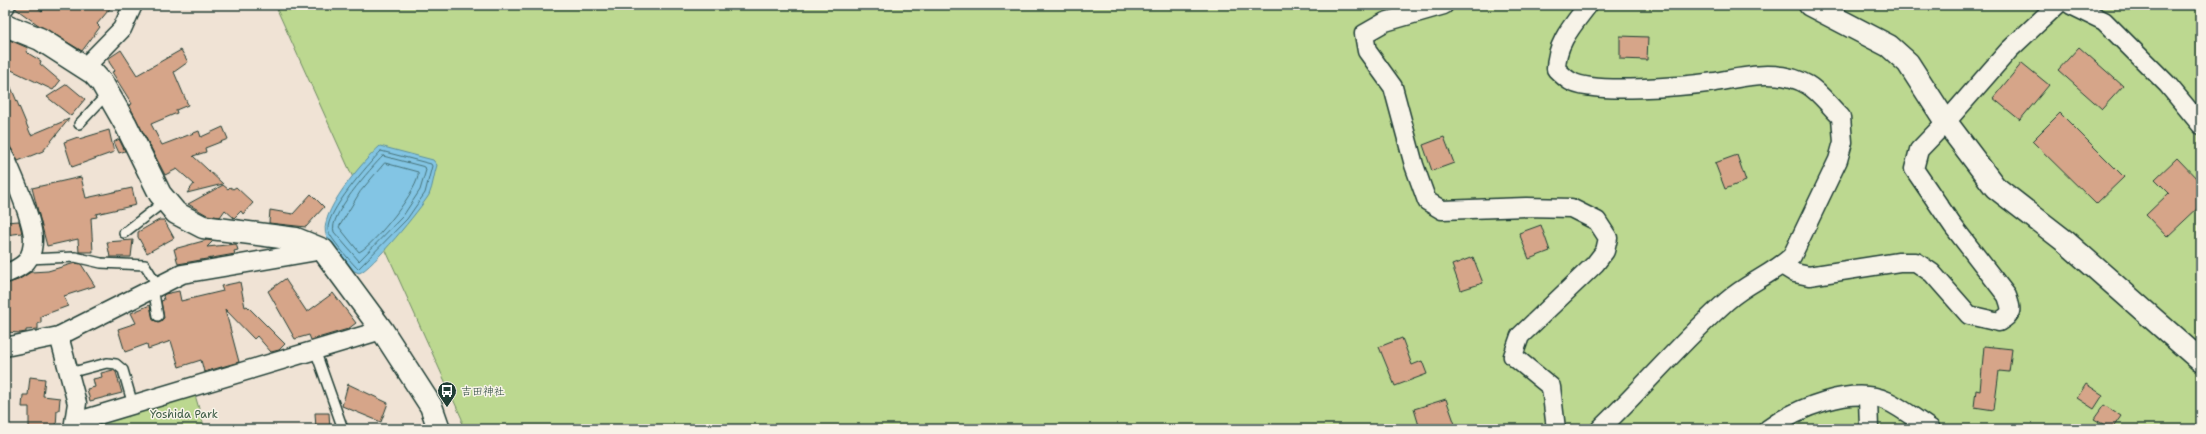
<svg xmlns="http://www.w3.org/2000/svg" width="2206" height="434" viewBox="0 0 2206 434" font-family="'Shantell Sans','Klee One',sans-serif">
<rect width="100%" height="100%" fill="#f0e3d5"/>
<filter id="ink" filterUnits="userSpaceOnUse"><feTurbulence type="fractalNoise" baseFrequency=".025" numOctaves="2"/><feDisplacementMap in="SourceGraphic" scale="8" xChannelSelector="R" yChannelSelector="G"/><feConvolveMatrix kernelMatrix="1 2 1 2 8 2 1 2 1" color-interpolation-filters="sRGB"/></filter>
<g filter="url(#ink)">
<g fill="#bcd890" stroke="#6e8a62">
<polygon points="275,5 2201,5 2201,429 461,429 462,419"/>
<polygon points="195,395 205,429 82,429"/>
</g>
<path fill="#83c5e4" stroke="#5b8f9e" d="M380,146L433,160L437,165C434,174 433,186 429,195C421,208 371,270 359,273L354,271L327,237C315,216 364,160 380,146Z"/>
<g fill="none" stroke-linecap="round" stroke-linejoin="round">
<g stroke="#47737a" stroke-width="1">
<path d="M381,151L431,164L432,166L425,193L407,219L358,269C352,263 329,237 328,230C326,212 368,165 381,151Z"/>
<path d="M383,156L425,167L426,170L420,190L403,216L359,261L334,232C328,216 371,168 383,156Z"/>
<path d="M385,163L418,172C422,186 373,246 359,252L339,227L360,192Z"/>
</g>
</g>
<g fill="#d6a589" stroke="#1f3d34">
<polygon points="16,5 34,5 42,11 47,5 113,5 97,24 100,27 82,51 37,24 16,9"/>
<polygon points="1620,36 1648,37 1647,60 1620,59"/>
<polygon points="5,38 28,48 26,52 41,61 40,64 60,81 53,90 5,67"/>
<polygon points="2079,47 2123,86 2102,109 2058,70"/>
<polygon points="121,50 137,75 181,50 188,62 174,72 188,105 176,110 177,113 151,124 162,145 199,131 201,137 223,127 228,139 205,148 206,152 193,156 223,184 187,193 194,184 177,169 165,175 129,105 132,104 112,72 115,71 109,62 109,58"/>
<polygon points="2022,63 2049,85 2020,120 1993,98"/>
<polygon points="5,73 31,135 69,119 43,151 18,161 5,137"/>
<polygon points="67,84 85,99 71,116 47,97"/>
<polygon points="2060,113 2124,177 2096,204 2032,141"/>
<polygon points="109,130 114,152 72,167 64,142 78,137 79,139"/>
<polygon points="1444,137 1454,163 1432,171 1423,145"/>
<polygon points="119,139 125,151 119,153 114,142"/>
<polygon points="1737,155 1746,181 1725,189 1715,163"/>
<polygon points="2177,158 2201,183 2201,205 2167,237 2146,215 2169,193 2155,179"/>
<polygon points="81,177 86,198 132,188 136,205 96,214 97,217 91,218 93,252 79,252 78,239 47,246 32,188"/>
<polygon points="223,185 228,189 230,187 233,189 236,187 253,203 243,214 241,211 234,218 225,210 220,217 207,215 188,204"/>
<polygon points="311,194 324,207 306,227 269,223 270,210 293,214"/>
<polygon points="159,220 164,220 174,238 147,253 138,237 138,232"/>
<polygon points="19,221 22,233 5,235 5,222"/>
<polygon points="1541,225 1550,251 1529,259 1519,233"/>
<polygon points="133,240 131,257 110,257 107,242"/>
<polygon points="207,240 213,241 207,247 236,244 238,250 234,251 235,254 178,264 174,249"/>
<polygon points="1473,257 1483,283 1461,290 1452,265"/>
<polygon points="75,263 81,264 95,286 64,296 68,306 41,316 41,323 38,323 38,329 26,330 26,332 20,333 5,332 5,284 18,280 31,272 48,271"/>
<polygon points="285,279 307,312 333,293 356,323 348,329 311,340 309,335 295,339 268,291"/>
<polygon points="240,282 245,307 247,306 285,344 279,350 271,352 257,336 254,339 225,309 239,362 204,372 201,360 179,367 171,341 148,349 147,344 125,352 118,329 136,323 131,313 150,305 153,320 159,322 164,318 161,301 164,300 163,296 165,294 179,291 181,301 223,291 221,286"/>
<polygon points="1402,338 1412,365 1422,361 1427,374 1395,386 1379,347"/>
<polygon points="1984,346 2012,349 2009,372 1999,371 1994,410 1974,407 1976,390 1980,391"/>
<polygon points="113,370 116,372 122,393 90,401 87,389 95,387 93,379 102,377 101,373"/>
<polygon points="30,377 45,379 43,396 60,398 59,410 57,410 56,429 29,429 29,407 22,407 23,395 28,395"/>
<polygon points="348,384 388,403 381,422 342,406"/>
<polygon points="2086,384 2103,395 2094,409 2077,398"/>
<polygon points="1446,399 1456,427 1449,429 1420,429 1414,409"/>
<polygon points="2104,405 2121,416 2112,429 2094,419"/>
<polygon points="315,413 329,413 330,429 316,429"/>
</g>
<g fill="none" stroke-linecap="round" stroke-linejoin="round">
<defs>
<g id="lane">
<polyline points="79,124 108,93"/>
<polyline points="124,233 165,201"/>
<polyline points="28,259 75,257 101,263 145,265 158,286"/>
<polyline points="153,288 158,316"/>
<polyline points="315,350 343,429"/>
<polyline points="69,373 107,363 116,364 123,370 133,405"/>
</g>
<g id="street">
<polyline points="1444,5 1385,22 1364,34 1367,51 1393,87 1414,165 1427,201 1442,210 1526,207 1571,208 1597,221 1608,238 1605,251 1595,264 1520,336 1513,356 1551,387 1556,429"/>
<path d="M1588,5C1573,25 1556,43 1556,69C1560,73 1565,78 1570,81C1593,95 1686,86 1715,82C1744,77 1780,68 1808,85C1820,92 1830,107 1841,117L1843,142L1838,160L1792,256C1773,274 1747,283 1727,301C1682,341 1643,388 1600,429"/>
<polyline points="2071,5 2104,21 2168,85 2201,125"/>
<polyline points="5,7 6,5"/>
<polyline points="85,67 122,29 133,5"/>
<path d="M5,157C13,176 33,219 33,239C33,246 31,256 26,262C20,268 13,271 5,274"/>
<path d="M1782,265L1795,273L1809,276L1899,262H1916L1932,273L1969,315L1999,322C2013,313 2012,311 2007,296L1953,226L1914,169L1919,150L1946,122L2009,50L2057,5"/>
<polyline points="59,336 77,403 73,429"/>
<polyline points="5,347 59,336 182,274 323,250"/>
<polyline points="1868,398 1869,429"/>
<polyline points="75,422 382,330"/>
<path d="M1768,429C1797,408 1852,385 1887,401C1902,408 1917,420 1931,429"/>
</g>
<g id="secondary">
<polyline points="1810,5 1889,46 1908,63 1946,122 1995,187 2066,242 2201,361"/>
<polyline points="5,25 40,39 93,73 102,83 126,125 160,194 176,213 203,227 296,239 323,250 382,330 431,406 439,429"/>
</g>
</defs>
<use href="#lane" stroke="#1f3d34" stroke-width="12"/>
<use href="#street" stroke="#1f3d34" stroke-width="21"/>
<use href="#secondary" stroke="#1f3d34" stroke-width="25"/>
<use href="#lane" stroke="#f7f3e8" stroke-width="9"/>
<use href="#street" stroke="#f7f3e8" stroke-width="18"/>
<use href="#secondary" stroke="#f7f3e8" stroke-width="22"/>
</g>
</g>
<defs>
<symbol id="bus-pin" viewBox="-11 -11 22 30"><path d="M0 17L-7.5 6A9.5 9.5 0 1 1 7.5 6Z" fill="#1f3d34" stroke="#f7f3e8"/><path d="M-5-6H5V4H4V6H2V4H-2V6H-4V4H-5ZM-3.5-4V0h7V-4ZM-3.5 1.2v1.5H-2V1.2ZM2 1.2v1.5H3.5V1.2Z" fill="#fff"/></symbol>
</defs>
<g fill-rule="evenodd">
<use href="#bus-pin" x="436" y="380" width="22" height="30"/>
</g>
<g text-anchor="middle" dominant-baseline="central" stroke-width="3" stroke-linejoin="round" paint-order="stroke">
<g font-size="11" fill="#1f3d34" stroke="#f7f3e8" text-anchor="start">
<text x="461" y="391">吉田神社</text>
</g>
<g font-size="11" fill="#3e5c46" stroke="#f7f3e8">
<text x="184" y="414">Yoshida Park</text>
</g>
</g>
<rect width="2206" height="434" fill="none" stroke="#f7f3e8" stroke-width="20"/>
<rect x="10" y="10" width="2186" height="414" fill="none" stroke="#1f3d34" stroke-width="1.5" filter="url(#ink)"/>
</svg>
